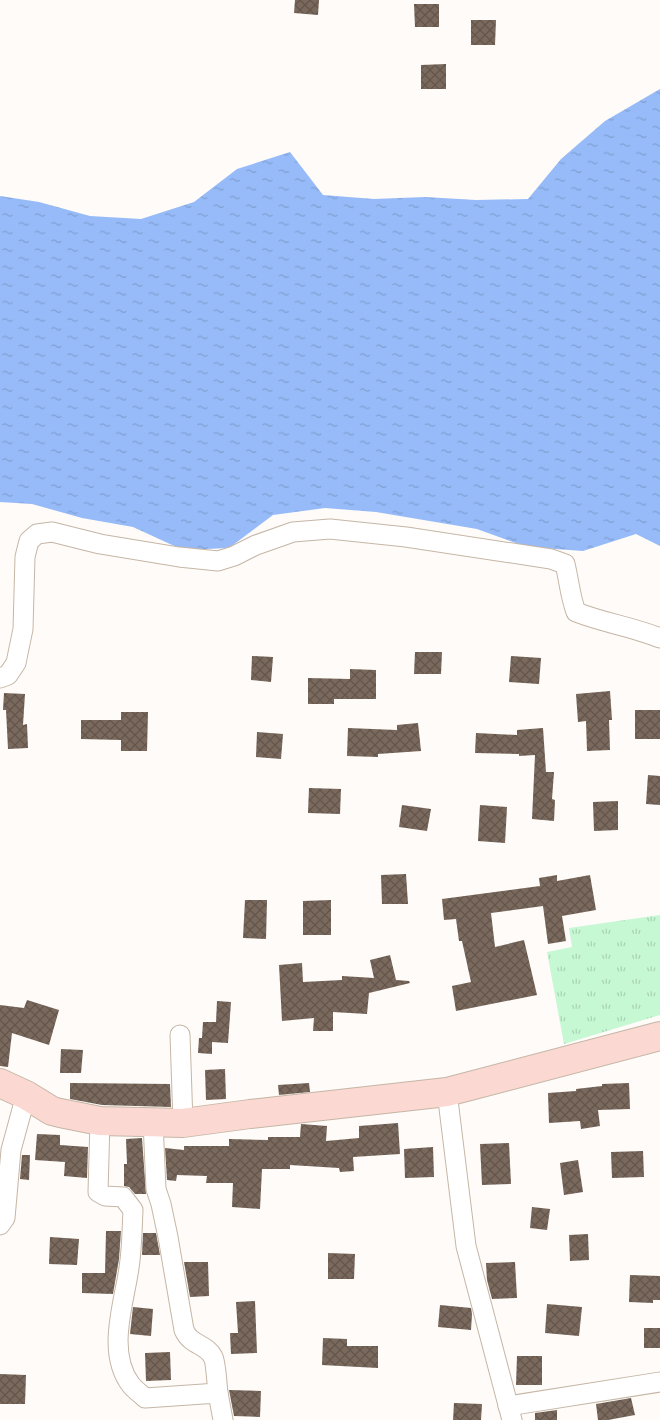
<svg xmlns="http://www.w3.org/2000/svg" width="660" height="1420" viewBox="0 0 660 1420" font-family="Karla,sans-serif">
<defs>
<pattern id="park-tufts" width="24" height="20" patternUnits="userSpaceOnUse" patternTransform="scale(1.25)"><rect width="24" height="20" fill="#c6f8d4"/><path d="M3 7l-1-3M5 7V3M7 7l1-3M15 17l-1-3M17 17v-4M19 17l1-3" fill="none" stroke="#a9d3b4"/></pattern>
<pattern id="water-ripples" width="26" height="14" patternUnits="userSpaceOnUse" patternTransform="scale(1.25)"><rect width="26" height="14" fill="#96bbf8"/><path d="M2 4q2-2 4 0t4 0M15 11q2-2 4 0t4 0" fill="none" stroke="#809fd3"/></pattern>
<pattern id="building-cross-hatch" width="8" height="8" patternUnits="userSpaceOnUse" patternTransform="scale(1.25)"><rect width="8" height="8" fill="#7a695d"/><path d="M0 0l8 8M0 8l8-8" fill="none" stroke="#63554b"/></pattern>
</defs>
<rect width="100%" height="100%" fill="#fefbf8"/>
<polygon fill="url(#park-tufts)" points="660,915 660,1015 564,1044 547,952 572,947 569,928"/>
<polygon fill="url(#water-ripples)" points="660,89 660,546 636,534 583,551 527,547 477,529 376,512 325,508 273,515 229,548 183,550 133,527 82,518 32,504 0,502 0,196 39,202 90,216 141,219 194,202 237,169 290,152 323,195 374,199 425,197 476,200 528,199 561,159 605,121"/>
<g fill="url(#building-cross-hatch)">
<polygon points="295,0 319,0 318,15 294,13"/>
<polygon points="414,4 439,4 439,27 415,27"/>
<polygon points="471,20 496,20 495,45 471,45"/>
<polygon points="446,64 446,89 421,89 421,65"/>
<polygon points="415,652 442,652 441,674 414,674"/>
<polygon points="252,656 273,657 271,682 251,680"/>
<polygon points="511,656 541,658 539,684 509,682"/>
<polygon points="350,669 376,670 376,699 334,699 334,704 308,704 308,678 350,679"/>
<polygon points="610,691 612,720 609,720 610,750 587,751 586,721 578,722 576,694"/>
<polygon points="4,693 25,694 23,725 27,724 28,748 8,749 6,710 3,710"/>
<rect x="635" y="710" width="25" height="29"/>
<polygon points="121,712 148,712 147,751 121,751 121,740 81,739 81,720 121,720"/>
<polygon points="418,723 421,751 378,754 378,757 347,756 348,728 397,730 397,725"/>
<polygon points="543,728 546,772 554,772 552,799 555,800 554,821 532,819 535,755 519,756 519,754 475,753 476,733 517,735 517,730"/>
<polygon points="257,732 283,734 281,759 256,757"/>
<polygon points="648,775 660,776 660,805 646,804"/>
<polygon points="309,788 341,789 340,814 308,813"/>
<polygon points="618,801 618,830 594,831 593,802"/>
<polygon points="402,805 431,809 427,831 399,827"/>
<polygon points="480,805 507,807 505,843 478,841"/>
<polygon points="406,874 408,904 382,904 381,875"/>
<polygon points="557,875 557,881 590,875 596,910 562,916 566,941 548,944 543,906 491,913 495,947 524,940 537,995 456,1011 452,986 471,982 462,941 459,941 456,919 444,920 442,899 540,886 539,878"/>
<polygon points="245,900 267,900 266,939 243,938"/>
<polygon points="331,900 331,935 303,935 303,901"/>
<polygon points="390,955 396,980 409,981 410,983 369,993 367,1014 333,1012 333,1031 313,1031 314,1018 282,1021 279,965 302,963 303,982 342,980 342,976 374,978 370,960"/>
<polygon points="27,1000 59,1010 49,1045 12,1033 8,1067 0,1066 0,1005 24,1008"/>
<polygon points="217,1001 231,1002 228,1043 212,1042 212,1054 198,1053 199,1038 202,1038 203,1022 216,1022"/>
<polygon points="61,1049 83,1050 81,1073 60,1073"/>
<polygon points="225,1069 226,1099 206,1100 205,1070"/>
<polygon points="70,1083 170,1084 171,1107 102,1105 70,1099"/>
<polygon points="309,1083 310,1092 279,1095 278,1085"/>
<polygon points="629,1083 630,1109 598,1110 600,1126 581,1129 580,1121 549,1123 548,1093 576,1091 576,1089 602,1086 602,1084"/>
<polygon points="398,1123 400,1154 353,1157 354,1171 340,1172 339,1168 290,1165 290,1169 262,1169 260,1209 232,1207 233,1183 206,1183 207,1176 177,1175 176,1181 167,1180 165,1148 184,1150 184,1146 229,1146 229,1139 268,1140 268,1137 300,1137 301,1124 327,1126 326,1141 359,1138 359,1126"/>
<polygon points="37,1134 60,1135 60,1145 88,1147 87,1178 64,1176 65,1162 35,1160"/>
<polygon points="142,1138 146,1194 135,1194 129,1187 124,1186 124,1164 127,1164 126,1139"/>
<polygon points="509,1143 511,1184 482,1185 480,1144"/>
<polygon points="433,1147 434,1177 405,1178 404,1149"/>
<polygon points="643,1151 644,1177 612,1178 611,1152"/>
<polygon points="22,1155 30,1155 29,1180 20,1179"/>
<polygon points="578,1160 583,1192 564,1195 560,1163"/>
<polygon points="532,1207 550,1209 547,1230 530,1228"/>
<polygon points="106,1231 121,1231 119,1259 113,1294 82,1293 82,1273 105,1273"/>
<polygon points="143,1233 156,1233 160,1255 142,1255"/>
<polygon points="588,1234 589,1260 570,1261 569,1235"/>
<polygon points="50,1237 79,1239 77,1265 49,1264"/>
<polygon points="328,1253 355,1254 354,1279 328,1279"/>
<polygon points="184,1262 208,1262 209,1296 190,1297"/>
<polygon points="515,1262 517,1298 492,1299 487,1280 486,1263"/>
<polygon points="630,1275 660,1276 660,1300 653,1300 653,1303 629,1302"/>
<polygon points="255,1301 257,1353 231,1354 230,1333 238,1333 236,1302"/>
<polygon points="547,1304 582,1307 579,1336 545,1333"/>
<polygon points="440,1305 471,1308 472,1314 471,1330 438,1327"/>
<polygon points="133,1307 153,1309 151,1336 130,1334"/>
<rect x="644" y="1328" width="16" height="20"/>
<polygon points="323,1338 347,1339 347,1346 378,1346 378,1368 322,1365"/>
<polygon points="170,1352 171,1380 146,1381 145,1353"/>
<polygon points="517,1356 542,1356 542,1385 516,1385"/>
<polygon points="0,1374 26,1375 25,1404 0,1404"/>
<polygon points="229,1390 261,1391 260,1417 234,1416"/>
<polygon points="631,1398 635,1415 608,1420 598,1420 596,1404"/>
<polygon points="454,1403 482,1404 481,1420 453,1420"/>
<polygon points="557,1410 557,1420 535,1420 535,1413"/>
</g>
<g fill="none" stroke-linecap="round" stroke-linejoin="round">
<defs>
<g id="minor">
<path d="M0,678L8,675L16,663L23,629L25,557L29,541L37,534L52,532L100,544L179,557L218,561L234,556L256,545L293,532L330,529L406,537L551,559L565,564C569,580 570,596 576,612C604,623 633,627 660,638"/>
<polyline points="180,1035 183,1123"/>
<polyline points="447,1092 466,1246 512,1420"/>
<path d="M100,1121L98,1192L105,1196L123,1197L133,1210C132,1229 132,1249 129,1268C124,1304 106,1352 131,1385C135,1390 141,1394 145,1398L218,1393L223,1420"/>
<path d="M153,1122L156,1189L161,1204L168,1237L184,1330C191,1346 207,1344 213,1357C216,1362 217,1386 218,1393"/>
<polyline points="0,1225 5,1218 11,1150 26,1095"/>
<polyline points="508,1406 660,1382"/>
</g>
<polyline id="secondary" points="0,1083 26,1095 52,1111 60,1113 100,1121 183,1123 250,1114 447,1092 660,1036"/>
</defs>
<use href="#minor" stroke="#c5b6a6" stroke-width="21"/>
<use href="#secondary" stroke="#c5b6a6" stroke-width="30"/>
<use href="#minor" stroke="#fff" stroke-width="19"/>
<use href="#secondary" stroke="#fbd8d1" stroke-width="28"/>
</g>
</svg>
